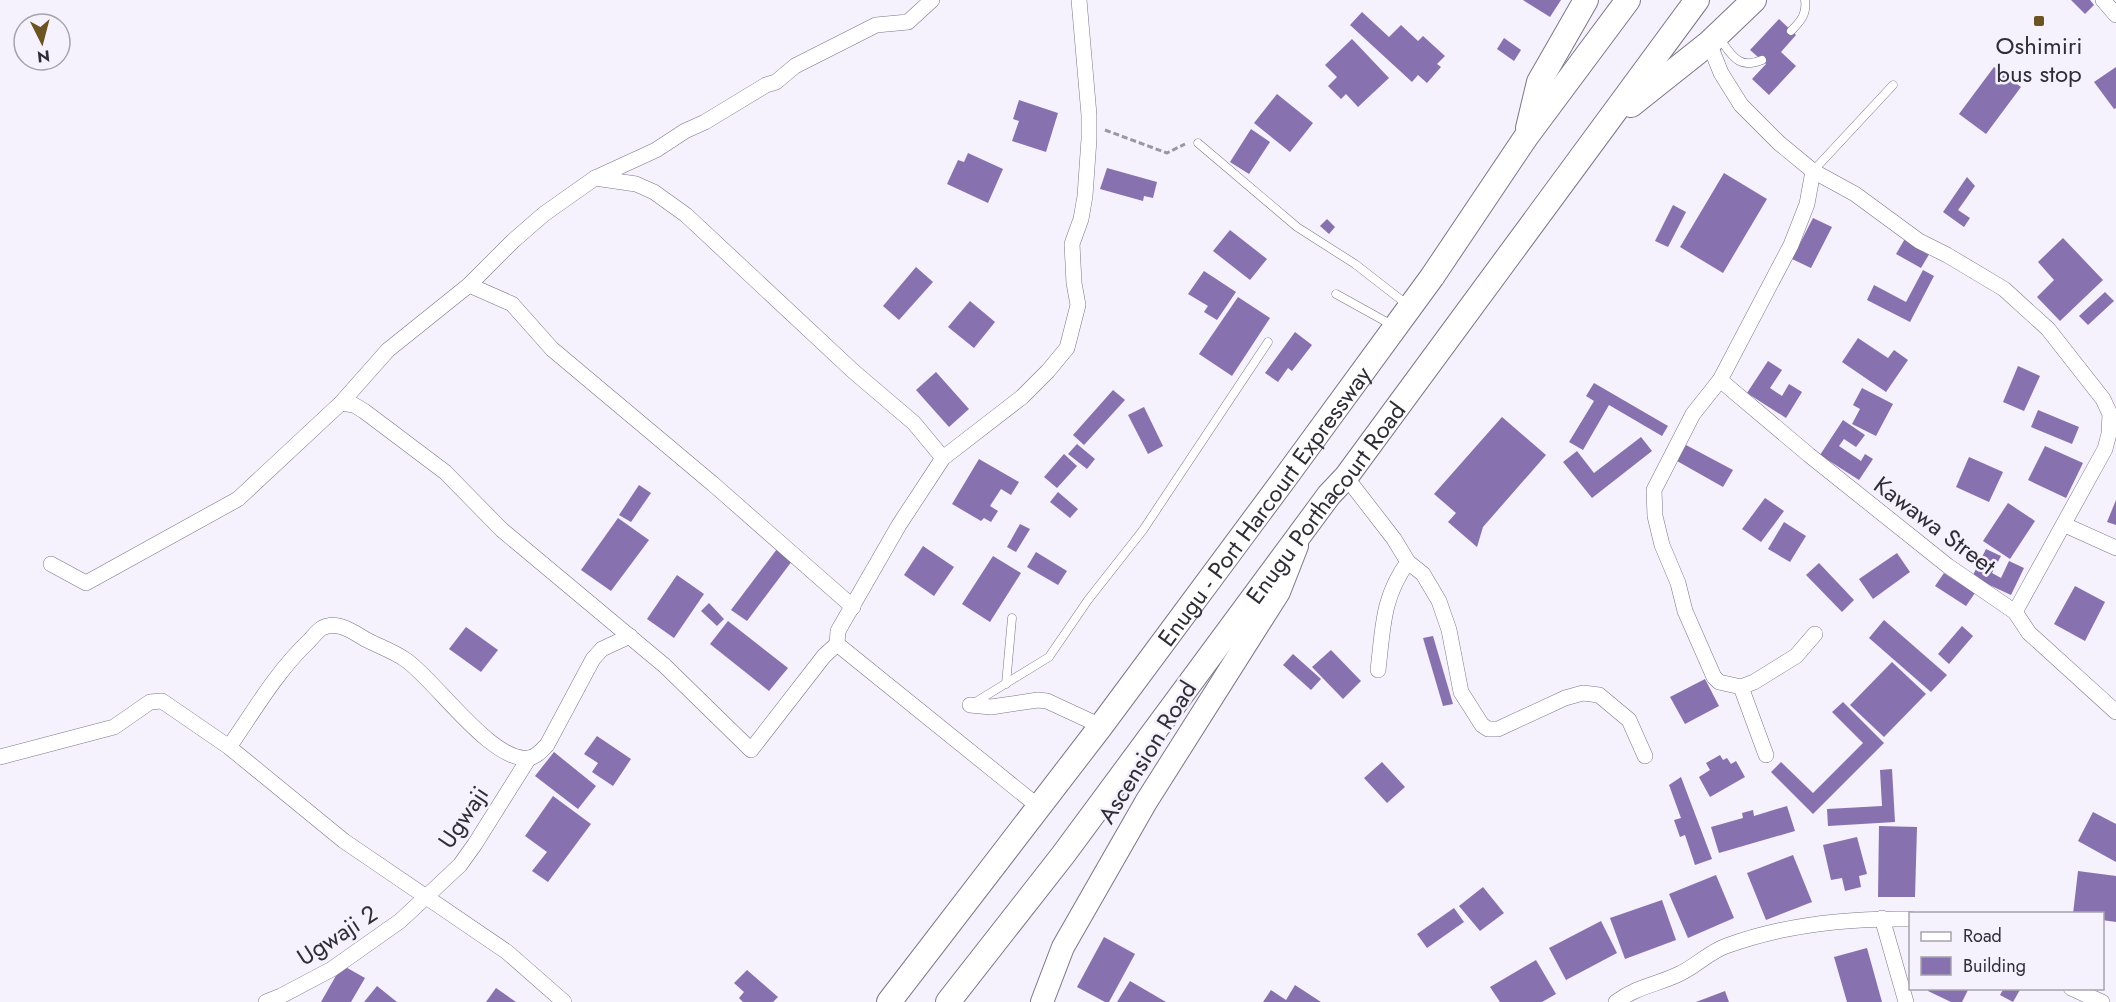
<svg xmlns="http://www.w3.org/2000/svg" width="2116" height="1002" viewBox="0 0 2116 1002" font-family="Jost,sans-serif">
<rect width="100%" height="100%" fill="#f5f1fd"/>
<g fill="#8871af">
<polygon points="1523,0 1561,0 1550,17"/>
<polygon points="2071,0 2090,0 2094,5 2085,14"/>
<polygon points="1362,12 1389,37 1401,25 1418,41 1423,36 1445,56 1437,64 1441,67 1427,83 1418,75 1412,82 1350,25"/>
<polygon points="1779,19 1796,35 1781,52 1796,66 1769,95 1752,79 1766,64 1750,50"/>
<polygon points="1504,38 1521,50 1514,61 1497,49"/>
<polygon points="1352,39 1389,78 1358,107 1346,94 1341,99 1328,86 1337,77 1325,65"/>
<polygon points="1994,67 2021,87 1986,134 1959,114"/>
<polygon points="2116,67 2116,108 2114,109 2094,82"/>
<polygon points="1277,94 1313,123 1290,152 1254,123"/>
<polygon points="1019,100 1058,113 1046,152 1012,141 1019,121 1013,119"/>
<polygon points="1251,129 1270,142 1249,174 1230,162"/>
<polygon points="968,153 1003,169 988,203 947,184 958,160 964,162"/>
<polygon points="1107,168 1157,182 1153,198 1144,196 1143,201 1100,189"/>
<polygon points="1724,173 1767,199 1723,273 1680,247"/>
<polygon points="1967,177 1975,186 1958,210 1970,218 1964,227 1943,212"/>
<polygon points="1673,205 1686,212 1668,247 1655,241"/>
<polygon points="1813,218 1832,227 1811,268 1792,259"/>
<polygon points="1327,219 1335,227 1329,234 1320,226"/>
<polygon points="1230,230 1267,259 1250,280 1213,251"/>
<polygon points="1906,237 1931,251 1921,268 1896,254"/>
<polygon points="2063,238 2103,280 2060,321 2037,297 2054,280 2038,262"/>
<polygon points="916,267 933,282 899,320 883,306"/>
<polygon points="1923,270 1934,276 1910,322 1867,300 1874,285 1906,302"/>
<polygon points="1204,271 1236,292 1217,320 1204,312 1208,306 1188,294"/>
<polygon points="2105,292 2114,301 2088,325 2079,316"/>
<polygon points="1238,297 1270,318 1232,376 1199,354"/>
<polygon points="970,301 995,322 974,348 948,327"/>
<polygon points="1295,332 1312,345 1292,371 1288,368 1278,382 1265,373"/>
<polygon points="1858,338 1888,358 1894,350 1908,360 1886,392 1842,362"/>
<polygon points="1768,361 1782,370 1770,388 1782,396 1789,384 1802,392 1786,418 1747,393"/>
<polygon points="2018,366 2040,376 2024,411 2003,402"/>
<polygon points="936,372 969,409 949,427 916,390"/>
<polygon points="1594,383 1668,426 1662,436 1609,405 1583,450 1569,442 1594,401 1586,396"/>
<polygon points="1862,388 1893,404 1876,436 1852,424 1860,409 1853,405"/>
<polygon points="1113,390 1125,400 1084,445 1073,435"/>
<polygon points="1144,407 1163,446 1148,454 1128,415"/>
<polygon points="2038,410 2079,427 2072,444 2031,427"/>
<polygon points="1502,417 1546,455 1483,527 1477,547 1448,522 1456,513 1434,494"/>
<polygon points="1843,420 1865,435 1856,447 1844,439 1839,446 1861,461 1865,454 1873,459 1859,480 1820,455"/>
<polygon points="1641,437 1652,451 1592,498 1563,462 1577,451 1594,473"/>
<polygon points="1077,444 1095,459 1087,469 1068,454"/>
<polygon points="1686,445 1733,470 1723,487 1677,461"/>
<polygon points="2045,446 2083,463 2066,498 2028,480"/>
<polygon points="1064,454 1077,466 1057,488 1044,477"/>
<polygon points="1969,457 2003,472 1989,502 1956,487"/>
<polygon points="979,459 1019,482 1011,495 1001,489 990,506 998,511 991,522 984,518 981,521 952,504"/>
<polygon points="639,485 651,493 631,522 619,515"/>
<polygon points="1058,492 1078,509 1070,518 1050,502"/>
<polygon points="1765,498 1784,511 1761,542 1742,529"/>
<polygon points="2116,500 2116,525 2107,522"/>
<polygon points="2008,503 2035,521 2010,559 1983,541"/>
<polygon points="618,518 649,540 611,591 581,570"/>
<polygon points="1784,522 1806,536 1790,562 1768,549"/>
<polygon points="1020,524 1030,529 1016,552 1007,547"/>
<polygon points="923,546 954,567 934,596 904,575"/>
<polygon points="777,549 792,561 747,621 731,610"/>
<polygon points="1986,549 2001,556 1992,573 2001,578 2009,561 2024,568 2011,595 1972,577"/>
<polygon points="1036,552 1067,571 1058,585 1027,567"/>
<polygon points="1897,553 1910,572 1873,599 1859,579"/>
<polygon points="993,556 1021,573 990,622 962,604"/>
<polygon points="1819,563 1854,600 1842,612 1806,575"/>
<polygon points="1944,573 1975,593 1966,606 1935,586"/>
<polygon points="677,575 704,594 674,638 647,619"/>
<polygon points="2075,586 2105,602 2085,641 2054,624"/>
<polygon points="709,603 724,619 717,626 701,611"/>
<polygon points="1884,620 1947,675 1931,692 1869,638"/>
<polygon points="728,621 788,668 769,691 710,644"/>
<polygon points="1962,626 1973,636 1949,664 1938,654"/>
<polygon points="466,627 498,650 481,672 449,649"/>
<polygon points="1433,636 1453,704 1443,706 1423,638"/>
<polygon points="1331,650 1361,681 1343,699 1312,667"/>
<polygon points="1293,654 1321,679 1311,690 1283,665"/>
<polygon points="1892,662 1926,694 1884,737 1850,705"/>
<polygon points="1705,679 1719,706 1685,724 1670,697"/>
<polygon points="1843,702 1884,743 1813,814 1771,772 1781,762 1813,793 1863,743 1832,712"/>
<polygon points="597,736 631,759 613,786 592,772 598,763 584,754"/>
<polygon points="554,752 596,786 578,809 535,776"/>
<polygon points="1720,755 1723,760 1727,758 1731,764 1736,761 1745,777 1710,797 1699,777 1710,770 1706,763"/>
<polygon points="1382,762 1405,787 1387,803 1364,778"/>
<polygon points="1892,769 1895,822 1828,826 1827,809 1882,806 1880,770"/>
<polygon points="1681,777 1712,859 1695,865 1685,835 1680,837 1674,820 1681,818 1669,785"/>
<polygon points="553,796 591,824 548,882 532,871 547,852 525,836"/>
<polygon points="1787,806 1795,831 1719,853 1711,827 1743,818 1742,813 1753,810 1754,816"/>
<polygon points="2093,812 2116,824 2116,862 2078,841"/>
<polygon points="1879,826 1917,827 1915,897 1878,897"/>
<polygon points="1857,837 1867,874 1859,876 1861,887 1845,891 1842,878 1831,880 1823,845"/>
<polygon points="1793,855 1812,902 1766,920 1747,873"/>
<polygon points="2078,871 2116,876 2116,922 2102,920 2102,914 2073,914"/>
<polygon points="1716,875 1734,918 1688,938 1669,894"/>
<polygon points="1483,887 1504,913 1480,931 1459,906"/>
<polygon points="1662,900 1676,940 1625,959 1610,918"/>
<polygon points="1454,908 1464,922 1427,948 1417,934"/>
<polygon points="1601,921 1617,953 1566,980 1549,948"/>
<polygon points="1104,937 1135,954 1109,1002 1105,1002 1077,987"/>
<polygon points="1867,948 1882,1002 1847,1002 1834,957"/>
<polygon points="1536,960 1556,994 1542,1002 1500,1002 1490,987"/>
<polygon points="342,965 365,978 351,1002 321,1002"/>
<polygon points="747,970 778,997 773,1002 743,1002 739,998 744,992 734,983"/>
<polygon points="1130,981 1166,1002 1117,1002"/>
<polygon points="1295,985 1321,1002 1263,1002 1271,990 1286,1000"/>
<polygon points="377,986 397,1002 364,1002"/>
<polygon points="496,988 516,1002 486,1002"/>
<polygon points="1929,988 1969,988 1962,1002 1951,1002 1928,991"/>
<polygon points="2004,988 2021,988 2013,1002 2000,995"/>
<polygon points="1725,991 1729,1002 1696,1002"/>
</g>
<g fill="none" stroke-linecap="round" stroke-linejoin="round">
<defs>
<g id="service">
<path d="M1791,31C1801,21 1807,14 1805,0"/>
<path d="M1719,38C1732,55 1738,70 1762,60"/>
<polyline points="1198,143 1297,227 1355,264 1409,306"/>
<polyline points="1813,171 1893,85"/>
<polyline points="1336,294 1392,325"/>
<polyline points="1006,684 1012,618"/>
<polyline points="974,703 1049,657 1088,600 1143,530 1268,342"/>
</g>
<g id="minor">
<polyline points="2103,0 2116,15"/>
<polyline points="1709,43 1721,73 1741,105 1779,143 1813,171 1855,194 1919,241 1947,255 2004,289 2048,329 2103,399 2110,414 2109,434 2105,449 2015,612"/>
<polyline points="1813,171 1807,204 1791,245 1720,380 1693,414 1654,490 1655,516 1662,545 1678,583 1685,611 1714,677 1719,682 1741,687 1754,682 1796,656 1815,634"/>
<polyline points="595,178 636,184 654,192 686,215 853,371 914,423 943,458"/>
<polyline points="469,285 512,304 552,349 713,484 853,607"/>
<polyline points="1720,380 1809,455 1948,566 2015,612 2029,633 2116,712"/>
<polyline points="341,403 354,405 364,411 445,472 502,530 665,666 751,750 824,656 837,644 838,631 899,525 943,458 1022,397 1048,371 1067,348 1078,305 1074,283 1072,244 1081,219 1085,196 1089,139 1089,115 1079,0"/>
<polyline points="1346,477 1394,539 1408,562 1423,574 1439,601 1449,630 1461,692 1482,725 1488,729 1498,729 1565,698 1583,693 1599,695 1629,720 1645,756"/>
<polyline points="2065,525 2116,548"/>
<polyline points="51,564 86,583 238,499 341,403 388,350 469,285 513,241 544,214 595,178 656,150 685,131 705,122 766,85 776,82 795,66 876,25 908,22 932,0"/>
<polyline points="837,644 1039,807"/>
<path d="M1378,670C1383,629 1382,597 1408,562"/>
<polyline points="1741,687 1766,755"/>
<polyline points="970,705 991,707 1038,700 1047,701 1101,726"/>
<path d="M229,747C254,711 277,671 309,641C313,637 317,631 322,628C337,620 353,632 365,639C378,646 393,651 406,660C436,681 492,763 529,758C536,757 542,750 547,745L593,659L602,649L630,636"/>
<polyline points="0,757 114,727 150,702 162,701 229,747 344,841 507,952 564,1002"/>
<polyline points="1882,918 1906,1002"/>
<polyline points="2071,988 2102,1002"/>
<polyline points="266,1002 281,996 332,969 400,921 427,896 460,865 475,844 529,758"/>
<path d="M1616,1002C1638,986 1656,985 1679,974C1695,967 1709,952 1726,946C1783,925 1849,918 1910,919"/>
</g>
<polyline id="primary" points="1042,1002 1063,947 1146,802 1279,592 1297,546"/>
<g id="trunk">
<polyline points="1631,105 1709,43 1754,0"/>
<polyline points="1528,128 1539,82 1586,0"/>
<path id="s1" d="M889,1002L1101,726L1285,478L1432,277L1526,137L1628,0"/>
<path id="s2" d="M948,1002L1063,855L1329,495L1346,477L1697,0"/>
</g>
</defs>
<use href="#service" stroke="#7c7688" stroke-width="9"/>
<use href="#minor" stroke="#7c7688" stroke-width="16"/>
<use href="#primary" stroke="#7c7688" stroke-width="24"/>
<use href="#trunk" stroke="#7c7688" stroke-width="26"/>
<polyline stroke="#9a97a1" stroke-width="3" stroke-dasharray="6 3" stroke-linecap="butt" points="1105,130 1167,153 1185,144"/>
<use href="#service" stroke="#fff" stroke-width="8"/>
<use href="#minor" stroke="#fff" stroke-width="15"/>
<use href="#primary" stroke="#fff" stroke-width="22"/>
<use href="#trunk" stroke="#fff" stroke-width="24"/>
</g>
<rect fill="#6b5323" stroke="#f5f1fd" stroke-width="2" x="2033" y="15" width="12" height="12" rx="3"/>
<g text-anchor="middle" dominant-baseline="central" stroke-width="5" stroke-linejoin="round" paint-order="stroke">
<g font-size="24" fill="#2f2d35" stroke="#f5f1fd">
<text x="2039" y="45">Oshimiri<tspan x="2039" dy="28">bus stop</tspan></text>
</g>
<g font-size="24" fill="#2f2d35" stroke="#f5f1fd">
<text stroke="none"><textPath href="#s2" startOffset="626">Enugu Porthacourt Road</textPath></text>
<text stroke="none"><textPath href="#s1" startOffset="622">Enugu - Port Harcourt Expressway</textPath></text>
<text transform="translate(1935 525) rotate(37)">Kawawa Street</text>
<text transform="translate(1147 752) rotate(-58)">Ascension Road</text>
<text transform="translate(463 817) rotate(-56)">Ugwaji</text>
<text transform="translate(337 935) rotate(-33)">Ugwaji 2</text>
</g>
</g>
<rect x="1909" y="912" width="195" height="78" fill="#f5f1fd" stroke="#a6a3ad" stroke-width="1.5"/>
<rect x="1921" y="932" width="30" height="9" fill="#ffffff" stroke="#a6a3ad" stroke-width="1.5"/>
<text x="1963" y="942" font-size="18" fill="#2f2d35">Road</text>
<rect x="1921" y="957" width="30" height="18" fill="#8871af" stroke="#a6a3ad" stroke-width="1.5"/>
<text x="1963" y="972" font-size="18" fill="#2f2d35">Building</text>
<g transform="translate(42 42) rotate(174)"><circle r="28" fill="#f5f1fd" stroke="#a6a3ad" stroke-width="1.5"/>
<path d="M0-4.5L10 22L0 15L-10 22Z" fill="#6b5323"/>
<text y="-9" font-size="16" font-weight="bold" text-anchor="middle" fill="#2f2d35">N</text>
</g>
</svg>
